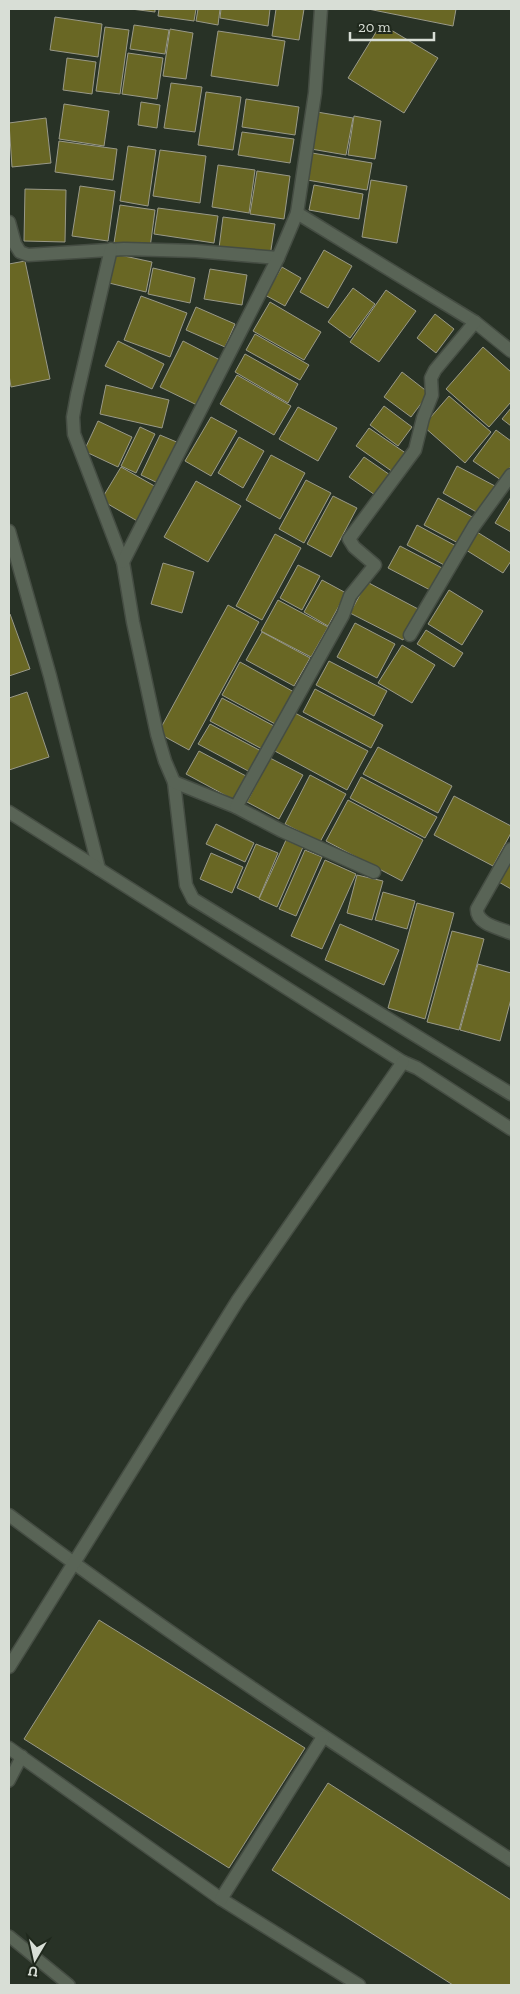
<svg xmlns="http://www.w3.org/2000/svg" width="520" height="1994" viewBox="0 0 520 1994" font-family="'Zilla Slab',serif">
<rect width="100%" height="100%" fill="#283226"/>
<g fill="#696724" stroke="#998">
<polygon points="131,9 155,9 155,12"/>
<polygon points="159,9 196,9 194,21 158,16"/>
<polygon points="198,9 220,9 218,25 196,21"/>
<polygon points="221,9 270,9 268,26 220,18"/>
<polygon points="276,9 304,9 299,40 272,36"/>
<polygon points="368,9 456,9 453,26"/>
<polygon points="55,17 102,24 98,57 50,50"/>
<polygon points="381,24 438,58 404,113 348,78"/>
<polygon points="134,25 169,30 165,54 130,49"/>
<polygon points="105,27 129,30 120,94 96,91"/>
<polygon points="170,29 193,33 186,79 163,76"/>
<polygon points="218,31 285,41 278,86 211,76"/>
<polygon points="128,53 163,58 157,99 122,94"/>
<polygon points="67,58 96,62 92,94 63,90"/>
<polygon points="171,83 202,87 195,132 164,128"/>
<polygon points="206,92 241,97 233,150 198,145"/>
<polygon points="246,99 299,107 295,135 242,127"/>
<polygon points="141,102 160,105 157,128 138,125"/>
<polygon points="64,104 109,111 104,146 59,139"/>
<polygon points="317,112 353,118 346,155 311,149"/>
<polygon points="354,116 381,121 375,159 348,155"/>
<polygon points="46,118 51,163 12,167 9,123"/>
<polygon points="242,132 294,139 290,163 238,155"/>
<polygon points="59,141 117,149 113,180 55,172"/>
<polygon points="128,146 156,150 148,206 120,201"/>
<polygon points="160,150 206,156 200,203 153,196"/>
<polygon points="312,153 372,163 367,190 307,180"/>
<polygon points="218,165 255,170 249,213 212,207"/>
<polygon points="257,171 290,176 284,219 250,214"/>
<polygon points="371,180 407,186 397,243 362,237"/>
<polygon points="314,185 363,194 359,219 309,210"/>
<polygon points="80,186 115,191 108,241 72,236"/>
<polygon points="25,189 66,190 65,242 24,241"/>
<polygon points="120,205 155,210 150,248 114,243"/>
<polygon points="158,208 218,216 214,243 154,234"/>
<polygon points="223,217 275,224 270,256 219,248"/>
<polygon points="324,250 352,266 328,308 300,292"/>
<polygon points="115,254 152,262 146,292 109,283"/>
<polygon points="25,261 50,379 11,387 9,375 9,264"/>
<polygon points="282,267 301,278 285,306 265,295"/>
<polygon points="153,268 195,278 190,303 148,294"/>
<polygon points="210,269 247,275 242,305 204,299"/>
<polygon points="353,288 375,304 350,338 328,322"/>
<polygon points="386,290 416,311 379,362 350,342"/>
<polygon points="141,296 187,313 170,357 124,340"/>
<polygon points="270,302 321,332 304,360 253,331"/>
<polygon points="196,307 235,324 225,347 186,330"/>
<polygon points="435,314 454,329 436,353 417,338"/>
<polygon points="255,334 309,365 300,380 246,350"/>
<polygon points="118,341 164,364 152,389 105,366"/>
<polygon points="183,341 220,360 197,405 160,387"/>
<polygon points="483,347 511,372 511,402 489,427 446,389"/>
<polygon points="245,354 298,384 288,403 235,372"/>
<polygon points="402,372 429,393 411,417 384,397"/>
<polygon points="237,375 291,406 274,435 220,404"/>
<polygon points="106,385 169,400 162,428 100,414"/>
<polygon points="449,396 491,432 465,463 423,426"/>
<polygon points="384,406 412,427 398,446 370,425"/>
<polygon points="298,407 337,428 318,461 279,439"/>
<polygon points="511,408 511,426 502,419"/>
<polygon points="211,417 237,431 211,476 185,461"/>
<polygon points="98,421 132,437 118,467 84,451"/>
<polygon points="140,427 155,434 136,473 121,466"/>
<polygon points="369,428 407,454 393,472 356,446"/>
<polygon points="496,430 511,441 511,466 501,480 473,461"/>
<polygon points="160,435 179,443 160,484 141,475"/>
<polygon points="239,437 264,451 243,488 218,473"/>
<polygon points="271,455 305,473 280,519 246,500"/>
<polygon points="364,457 393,477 378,497 349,477"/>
<polygon points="457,466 495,486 480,514 443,493"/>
<polygon points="121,467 158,488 139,522 101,500"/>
<polygon points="306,480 331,493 304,543 279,529"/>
<polygon points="196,481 241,506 208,562 164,537"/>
<polygon points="333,496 357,508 331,557 307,544"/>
<polygon points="511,497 511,532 495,523"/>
<polygon points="438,498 474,518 460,544 424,525"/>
<polygon points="417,525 456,546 446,566 407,545"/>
<polygon points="477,532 511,553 511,561 503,573 466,550"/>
<polygon points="275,534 301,548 262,620 236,606"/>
<polygon points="400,546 444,569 432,591 388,568"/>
<polygon points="163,563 194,572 182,613 151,604"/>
<polygon points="298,565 320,576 302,610 280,598"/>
<polygon points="322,580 346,593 328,626 304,612"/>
<polygon points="367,582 420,610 403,640 350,613"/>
<polygon points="449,590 483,611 462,645 428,624"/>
<polygon points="278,600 328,627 311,657 261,631"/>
<polygon points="228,605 259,622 189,750 158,733"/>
<polygon points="10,614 30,669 9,676 9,615"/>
<polygon points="355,623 395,644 377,678 337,657"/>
<polygon points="426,630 463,653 454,667 417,644"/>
<polygon points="262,632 310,658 294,686 246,660"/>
<polygon points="402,645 435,665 412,703 378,683"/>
<polygon points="329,661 387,691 374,716 316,685"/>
<polygon points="240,662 294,692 277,725 222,695"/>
<polygon points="315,689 383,725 371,748 303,712"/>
<polygon points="27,692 49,757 9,770 9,698"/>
<polygon points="222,698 274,726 262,749 210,721"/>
<polygon points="293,712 368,751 347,790 273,750"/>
<polygon points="210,724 261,751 250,772 198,744"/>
<polygon points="378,747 452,786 438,813 363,774"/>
<polygon points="199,751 246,776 234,800 186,774"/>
<polygon points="270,758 303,775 279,819 247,802"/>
<polygon points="310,775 346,794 320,842 285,824"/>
<polygon points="361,777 437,817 425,838 350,798"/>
<polygon points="454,796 511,826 511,833 493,866 434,835"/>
<polygon points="348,800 423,840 402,881 326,841"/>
<polygon points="216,824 254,843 245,862 206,844"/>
<polygon points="286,840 303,847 277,907 259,899"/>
<polygon points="256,844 278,853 259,898 237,888"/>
<polygon points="305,850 322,857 296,916 279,909"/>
<polygon points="211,853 243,867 232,893 200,879"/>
<polygon points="511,856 511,889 497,881"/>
<polygon points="325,860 356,874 322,949 291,936"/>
<polygon points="357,875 383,881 372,920 347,913"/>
<polygon points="383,892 415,901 407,929 375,920"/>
<polygon points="417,903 454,913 425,1019 388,1008"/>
<polygon points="340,924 399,950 384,985 325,960"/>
<polygon points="452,931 484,939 459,1030 427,1022"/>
<polygon points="478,964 511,973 511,999 500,1041 460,1030"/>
<polygon points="99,1620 305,1748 229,1868 24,1739"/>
<polygon points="328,1783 511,1900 511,1985 453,1985 272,1870"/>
</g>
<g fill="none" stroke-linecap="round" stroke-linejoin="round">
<defs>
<g id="lane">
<polyline points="9,1781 22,1756"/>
<polyline points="9,1936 69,1985"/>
</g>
<g id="street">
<polyline points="297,213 475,322 511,351"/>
<polyline points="9,222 15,244 20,252 28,255 124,249 196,251 278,258"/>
<polyline points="111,249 77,395 73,417 74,434 123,562 133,622 157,734 165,761 174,782 186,885 193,899 511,1094"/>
<polyline points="9,531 50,676 99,869"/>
<polyline points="123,562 278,258 297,213 315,93 321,9"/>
<polyline points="410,635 474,526 511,475"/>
<polyline points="174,782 236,807 282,831 374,872"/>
<polyline points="236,807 343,615 350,596 375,565 354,547 349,539 415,450 423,418 432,395 431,378 435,370 475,322"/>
<polyline points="9,812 403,1062 417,1068 511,1129"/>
<path d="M511,849L477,909C476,924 499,928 511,933"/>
<path d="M9,1515C171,1637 342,1749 511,1860"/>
<polyline points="9,1667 238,1300 403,1062"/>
<polyline points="9,1748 221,1899 359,1985"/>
<polyline points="221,1899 323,1737"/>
</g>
</defs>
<use href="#lane" stroke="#454d43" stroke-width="14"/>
<use href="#street" stroke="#454d43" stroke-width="15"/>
<use href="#lane" stroke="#596456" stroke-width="11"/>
<use href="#street" stroke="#596456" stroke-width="12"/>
</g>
<rect width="520" height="1994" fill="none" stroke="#d8ded6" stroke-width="20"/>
<g transform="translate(35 1959) rotate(189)" stroke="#1f281c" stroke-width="4" paint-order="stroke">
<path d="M0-4L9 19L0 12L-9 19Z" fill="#d8ded6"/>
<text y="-8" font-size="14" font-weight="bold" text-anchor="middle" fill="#d8ded6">U</text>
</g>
<path d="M350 32v8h84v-8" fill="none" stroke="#d8ded6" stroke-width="2.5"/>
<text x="358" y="32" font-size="15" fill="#d8ded6" stroke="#1f281c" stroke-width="4" paint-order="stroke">20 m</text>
</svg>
